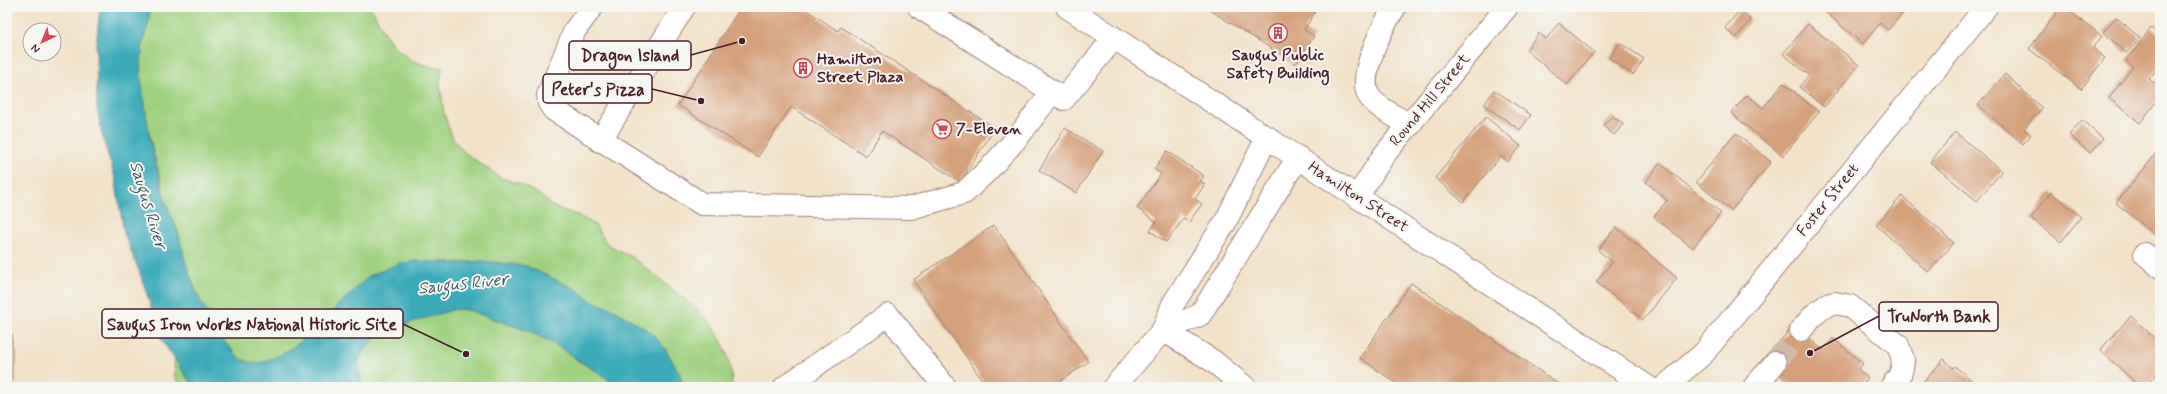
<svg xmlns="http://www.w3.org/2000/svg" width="2167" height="394" viewBox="0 0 2167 394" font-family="Mynerve,sans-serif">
<rect width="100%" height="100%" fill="#f6f6f2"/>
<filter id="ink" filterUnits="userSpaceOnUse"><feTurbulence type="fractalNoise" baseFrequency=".025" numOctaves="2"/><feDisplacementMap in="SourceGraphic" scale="8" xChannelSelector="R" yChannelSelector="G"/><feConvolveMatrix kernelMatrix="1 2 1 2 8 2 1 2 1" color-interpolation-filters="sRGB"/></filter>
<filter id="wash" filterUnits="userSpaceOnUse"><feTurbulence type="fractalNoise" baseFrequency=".012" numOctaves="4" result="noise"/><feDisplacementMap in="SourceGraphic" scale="16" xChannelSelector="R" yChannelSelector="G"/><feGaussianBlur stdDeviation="0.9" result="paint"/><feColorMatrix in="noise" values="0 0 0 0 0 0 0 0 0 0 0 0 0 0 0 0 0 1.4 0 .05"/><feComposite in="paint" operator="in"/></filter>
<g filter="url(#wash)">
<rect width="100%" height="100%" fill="#f2e2c9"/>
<g fill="#a0d180" stroke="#757856">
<path d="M149,7H370C375,13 378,21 382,29C396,53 414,66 442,68L440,83L444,114L453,139L464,152L501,178L520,184L540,195L552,206L581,217L595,225L607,244L632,257L698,310C720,331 732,357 732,387H684L679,372L652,333L613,309L593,302L576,289L526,266L482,261L456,263L437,261L384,271L369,276C343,302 295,358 259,363C226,368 193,289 185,264C182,253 181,242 178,231C174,221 168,211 165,200C163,193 162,184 160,177C151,143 142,108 140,73C139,50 149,29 149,7Z"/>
<path d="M455,309L468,310L531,332L558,346L579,361L606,377L613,387H362C361,380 357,370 358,362C364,329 428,318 455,309Z"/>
<polygon points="174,357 188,379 200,387 181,387 175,377"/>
</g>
<polygon fill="#3baab9" stroke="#426472" points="100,7 149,7 149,21 143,43 140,71 151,146 165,200 178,232 186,264 197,294 220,337 241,360 257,364 281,355 296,345 369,276 400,263 416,261 456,263 482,261 526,266 576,289 593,302 613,309 652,333 666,350 679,372 684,387 613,387 606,377 579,361 558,346 531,332 468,310 455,309 393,328 377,337 366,347 358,362 362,387 200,387 188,379 161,339 141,276 124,233 115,178 102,135 97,110 96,47"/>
<g id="blocks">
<g fill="#d5a07b">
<polygon points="741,7 802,7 838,31 841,27 995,128 960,182 882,131 866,156 791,107 758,157 678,105"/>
<polygon points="1205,7 1318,7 1304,30 1314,36 1296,64"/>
<polygon points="1819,7 1908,7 1888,30 1880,23 1863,44"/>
<polygon points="2061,7 2064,7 2102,36 2093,48 2105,58 2081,89 2029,49"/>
<polygon points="1740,10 1751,20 1736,38 1725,28"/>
<polygon points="2116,17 2140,38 2126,53 2103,32"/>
<polygon points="1559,23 1594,52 1567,85 1526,50 1539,33 1546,39"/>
<polygon points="1808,24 1859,65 1824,107 1799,87 1809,75 1783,54"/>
<polygon points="2151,28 2160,35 2160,65 2149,79 2160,87 2160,97 2140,123 2109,98 2133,67 2126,61"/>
<polygon points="1620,43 1644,59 1633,75 1609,58"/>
<polygon points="2005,74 2042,108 2024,129 2031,135 2023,144 1978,105"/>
<polygon points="1783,83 1819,112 1783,156 1731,113 1747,95 1763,108"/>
<polygon points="1494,90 1531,115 1520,130 1484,105"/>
<polygon points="1612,116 1623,124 1614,135 1603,126"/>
<polygon points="1486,117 1521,146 1508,162 1501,156 1463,202 1435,178"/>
<polygon points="2082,120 2103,139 2090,153 2069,135"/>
<polygon points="1065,128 1103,151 1076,193 1039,170"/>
<polygon points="1955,132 2002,171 1977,201 1930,162"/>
<polygon points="1736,133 1771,162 1731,211 1696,182"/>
<polygon points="2160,149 2160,239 2116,203"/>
<polygon points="1167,151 1204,176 1200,181 1205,184 1195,199 1202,204 1189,222 1184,218 1166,242 1150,231 1156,222 1137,208 1161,174 1154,169"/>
<polygon points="1660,163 1721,213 1693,248 1654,217 1667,200 1646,182"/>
<polygon points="2051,192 2081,217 2061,242 2031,218"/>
<polygon points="1902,196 1954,243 1928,272 1876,225"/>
<polygon points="994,225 1088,362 1052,387 987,387 913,280"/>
<polygon points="1616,227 1677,278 1643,320 1596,282 1612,262 1598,250"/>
<polygon points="1411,283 1563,387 1402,387 1360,358"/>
<polygon points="2131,316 2160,343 2160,370 2144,387 2140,387 2100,350"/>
<polygon points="1794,325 1823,350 1833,338 1863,364 1858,369 1868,378 1861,387 1788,387 1790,384 1778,373 1767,356"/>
<polygon points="7,334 12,334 12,386 7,387"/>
<polygon points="1944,359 1953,368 1955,366 1979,387 1919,387"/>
</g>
</g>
</g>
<g filter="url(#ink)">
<use href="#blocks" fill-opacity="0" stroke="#9e807a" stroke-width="1"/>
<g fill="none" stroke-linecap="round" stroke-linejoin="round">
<polyline stroke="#d0bba9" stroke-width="22" stroke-dasharray="22 11" stroke-linecap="butt" points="1775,363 1801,330"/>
<defs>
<g id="minor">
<polyline points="592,7 575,30 548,95 549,103 554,110 702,204 911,208 964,193 990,168 1018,137 1052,92"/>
<polyline points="919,7 1064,99 1114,38"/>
<path d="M1395,7C1383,25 1357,76 1369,96C1378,109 1397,117 1410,125"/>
<polyline points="1267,137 1226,221 1173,304 1163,330 1200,315 1298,157"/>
<polyline points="600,141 684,7"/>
<polyline points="1357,197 1384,155 1507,7"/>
<polyline points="2145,254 2160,267"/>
<polyline points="1801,330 1815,314 1827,305 1835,303 1850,306 1898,345 1903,360 1902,368 1900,375 1891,387"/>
<polyline points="785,387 888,315 945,387"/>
<polyline points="1114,387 1163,330 1213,361 1245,387"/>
<polyline points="1664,387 1703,354 1986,7"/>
<polyline points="1754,387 1775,363"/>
</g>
<polyline id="major" points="1067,7 1648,387"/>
</defs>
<use href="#minor" stroke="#9e807a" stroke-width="24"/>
<use href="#major" stroke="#9e807a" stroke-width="24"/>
<use href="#minor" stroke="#fff" stroke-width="22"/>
<use href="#major" stroke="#fff" stroke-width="22"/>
</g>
</g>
<defs>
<symbol id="building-ring" viewBox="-11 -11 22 22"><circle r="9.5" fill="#f6f6f2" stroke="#d1495b" stroke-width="1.5"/><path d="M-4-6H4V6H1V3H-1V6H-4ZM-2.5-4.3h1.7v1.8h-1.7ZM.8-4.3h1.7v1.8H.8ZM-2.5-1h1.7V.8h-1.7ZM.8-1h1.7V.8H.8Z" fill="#d1495b"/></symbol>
<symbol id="supermarket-ring" viewBox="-11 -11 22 22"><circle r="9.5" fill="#f6f6f2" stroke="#d1495b" stroke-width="1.5"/><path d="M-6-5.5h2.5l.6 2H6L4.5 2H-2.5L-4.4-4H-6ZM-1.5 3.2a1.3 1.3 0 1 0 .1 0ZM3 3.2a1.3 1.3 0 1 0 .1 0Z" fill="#d1495b"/></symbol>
</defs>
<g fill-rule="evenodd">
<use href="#building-ring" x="1267" y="22" width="22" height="22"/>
<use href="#building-ring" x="792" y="57" width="22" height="22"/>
<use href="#supermarket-ring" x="931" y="118" width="22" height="22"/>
</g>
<g text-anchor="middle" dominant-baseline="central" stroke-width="4" stroke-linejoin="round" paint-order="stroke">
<g font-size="16" font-weight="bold" fill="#4a1f2b" stroke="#f6f6f2" text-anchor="start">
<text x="1278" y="55" text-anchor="middle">Saugus Public<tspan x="1278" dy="18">Safety Building</tspan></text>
<text x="817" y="59">Hamilton<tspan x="817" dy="18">Street Plaza</tspan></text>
<text x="956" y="129">7-Eleven</text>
</g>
<g font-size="16" fill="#4a1f2b" stroke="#f6f6f2">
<text transform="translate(1430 100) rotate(-50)">Round Hill Street</text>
<text transform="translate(1358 197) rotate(33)">Hamilton Street</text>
<text transform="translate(1828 200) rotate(-51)">Foster Street</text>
</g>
<g font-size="17" font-style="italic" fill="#445764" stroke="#f6f6f2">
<text transform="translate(148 205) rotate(73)">Saugus River</text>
<text transform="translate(463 284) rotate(-6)">Saugus River</text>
</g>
</g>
<path fill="none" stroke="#4a1f2b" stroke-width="1.5" d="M742 41L691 55M701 101L652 89M1810 353L1879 316M466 354L403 324"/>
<g fill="#4a1f2b" stroke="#f6f6f2" stroke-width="1.5">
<circle cx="742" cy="41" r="4"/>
<circle cx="701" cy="101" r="4"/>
<circle cx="1810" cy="353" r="4"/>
<circle cx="466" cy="354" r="4"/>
</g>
<g fill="#f6f6f2" stroke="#4a1f2b" stroke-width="1.5">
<rect x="569" y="41" width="122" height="29" rx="4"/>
<rect x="543" y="74" width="109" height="29" rx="4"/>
<rect x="1879" y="302" width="119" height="29" rx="4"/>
<rect x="102" y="309" width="301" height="29" rx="4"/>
</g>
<g font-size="17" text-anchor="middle" font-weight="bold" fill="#4a1f2b">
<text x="630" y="61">Dragon Island</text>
<text x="598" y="95">Peter's Pizza</text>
<text x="1939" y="322">TruNorth Bank</text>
<text x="252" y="330">Saugus Iron Works National Historic Site</text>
</g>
<rect width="2167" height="394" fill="none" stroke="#f6f6f2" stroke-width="24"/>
<g transform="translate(42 42) rotate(224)"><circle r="19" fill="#f6f6f2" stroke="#b1a0a2"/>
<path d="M0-3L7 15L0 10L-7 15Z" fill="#d1495b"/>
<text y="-6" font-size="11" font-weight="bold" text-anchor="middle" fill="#4a1f2b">N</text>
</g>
</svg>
